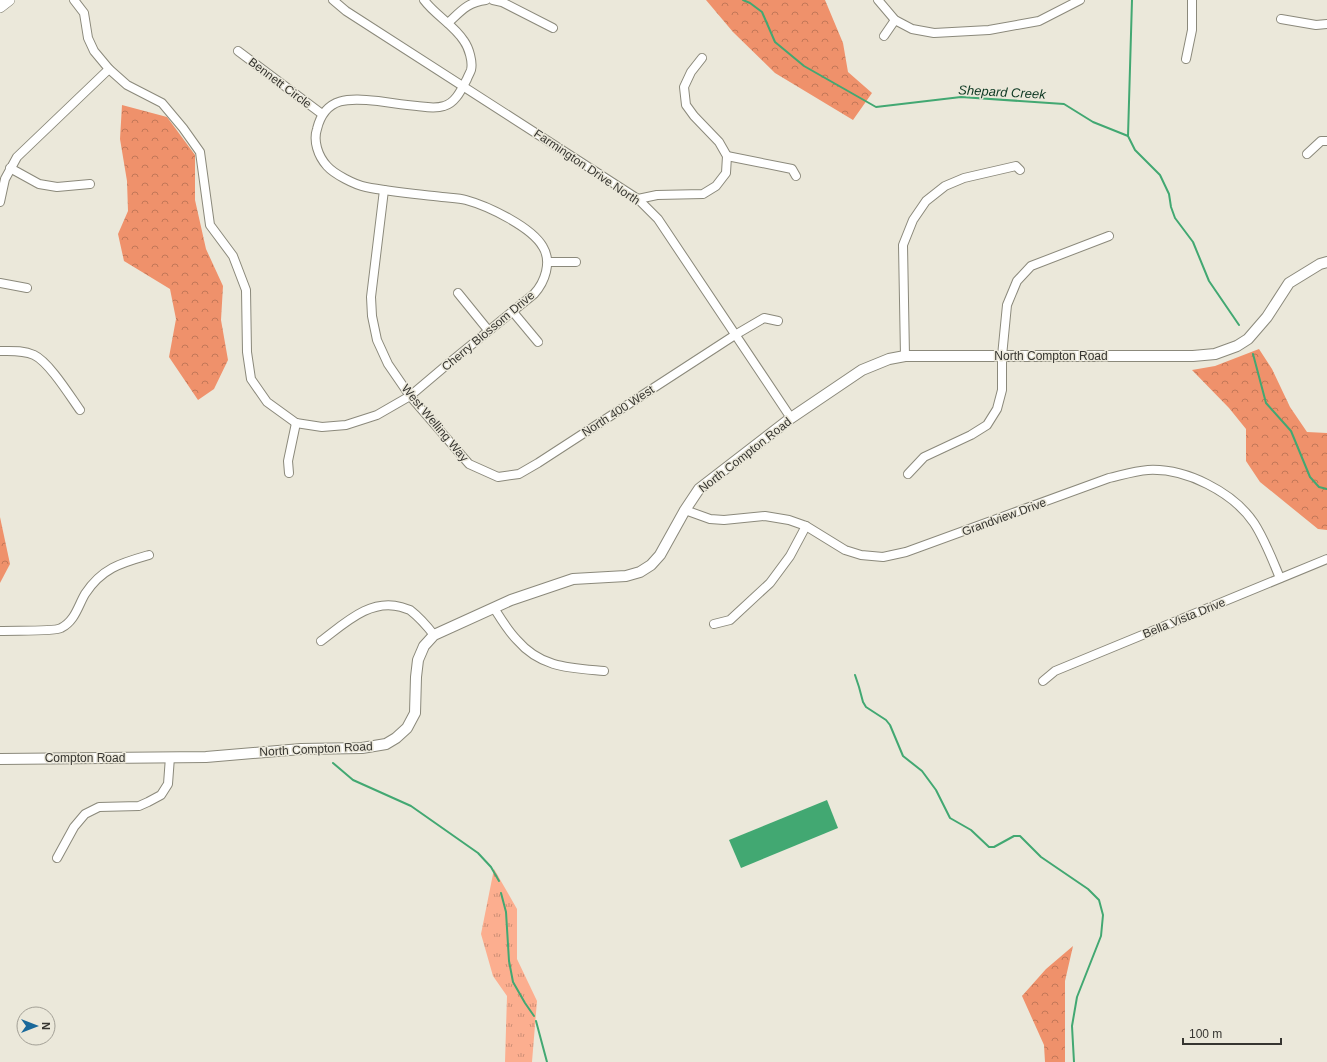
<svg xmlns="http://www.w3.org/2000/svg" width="1327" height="1062" viewBox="0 0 1327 1062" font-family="Helvetica,sans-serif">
<defs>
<pattern id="grass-tufts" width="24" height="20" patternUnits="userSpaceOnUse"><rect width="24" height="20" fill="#fcae8f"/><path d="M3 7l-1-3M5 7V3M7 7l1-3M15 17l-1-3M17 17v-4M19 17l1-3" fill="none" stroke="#cd8e75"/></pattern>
<pattern id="forest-crowns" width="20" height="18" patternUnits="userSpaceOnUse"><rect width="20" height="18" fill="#ef916b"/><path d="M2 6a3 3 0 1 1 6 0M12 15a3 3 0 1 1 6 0" fill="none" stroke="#c27758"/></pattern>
</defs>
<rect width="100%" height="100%" fill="#ebe8da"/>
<polygon fill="url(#grass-tufts)" points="494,869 517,909 517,959 537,1001 532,1062 505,1062 507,996 493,976 481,934"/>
<g fill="url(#forest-crowns)">
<polygon points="706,0 825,0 843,43 848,72 872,93 853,120 775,73 733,32"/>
<polygon points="122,105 167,117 195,155 195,200 206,249 223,286 221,320 228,360 214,389 198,400 169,357 176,319 170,289 124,261 118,234 128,211 127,181 120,139"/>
<polygon points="1259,349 1272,369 1290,407 1307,432 1327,433 1327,530 1318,529 1260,482 1246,461 1246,429 1229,408 1192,370 1215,366"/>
<polygon points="0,517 10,564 0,583"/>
<polygon points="1073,946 1065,981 1065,1062 1045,1062 1044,1045 1022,996 1046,969"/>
</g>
<polygon fill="#42a872" points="827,800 838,828 741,868 729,840"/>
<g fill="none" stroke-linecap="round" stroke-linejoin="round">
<g stroke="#42a872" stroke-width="2">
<polyline points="743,0 750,3 762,12 775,42 804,66 876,107 961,97 1064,104 1093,122 1128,136"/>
<polyline points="1132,0 1128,136 1135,150 1160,175 1169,194 1171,207 1175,218 1193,242 1209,281 1239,325"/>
<polyline points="1253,354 1266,403 1291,431 1310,477 1319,487 1327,489"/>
<polyline points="855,675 859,687 863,702 866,707 886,720 890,725 903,756 922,771 936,790 950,818 971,830 989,847 994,847 1014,836 1020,836 1041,857 1088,889 1099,900 1103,915 1101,936 1077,997 1072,1026 1074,1062"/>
<polyline points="333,763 353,780 411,806 478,853 491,867 499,881"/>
<polyline points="501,893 506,912 509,961 513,982 525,1003 534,1016"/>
<polyline points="536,1021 547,1062"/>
</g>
<defs>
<g id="minor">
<path d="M74,0L84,13L88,38L94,51L109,69L127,85L162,103L183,128L200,152L210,225L233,256L246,290L247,352L251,379L267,402L296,423L322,427L346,425L377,415L410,396L449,363L534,294C545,282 552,262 543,247C532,227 488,206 466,200C459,198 450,198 442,197C417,194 391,192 366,187C355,185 334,174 327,166C318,156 313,141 317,129C325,96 350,98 378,101C391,103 404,105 417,106C426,107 435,109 444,106C456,103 462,88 467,79C468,76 470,73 471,70C473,62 469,48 464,41C454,25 435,15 424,0"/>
<polyline points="333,0 346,11 638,199 658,219 791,418"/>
<polyline points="493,0 502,2 553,28"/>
<polyline points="878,0 895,20 912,29 934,33 989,30 1039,21 1080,0"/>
<polyline points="1281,19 1316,25 1327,24"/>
<path d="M448,23C461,11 468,2 486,0"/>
<polyline points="884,36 895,20"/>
<polyline points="238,51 322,114"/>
<polyline points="1186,59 1192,30 1192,0"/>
<polyline points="1307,154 1321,141 1327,141"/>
<polyline points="727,156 792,169 796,176"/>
<polyline points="10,168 39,184 57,187 90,184"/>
<polyline points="384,190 371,297 372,316 377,340 388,364 410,396 469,464 498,477 519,474 538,463 735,335 764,318 778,321"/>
<polyline points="638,199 657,195 703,194 716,186 726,173 727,156 719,142 694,116 686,105 684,87 691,72 702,58"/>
<polyline points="0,202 5,179 17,157 109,69"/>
<polyline points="548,262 576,262"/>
<polyline points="0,283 27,288"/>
<polyline points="458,293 488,330"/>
<polyline points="513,312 538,342"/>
<path d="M0,351C11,351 23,350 34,355C49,362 70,396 80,410"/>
<polyline points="905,356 903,245 913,220 926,201 945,186 964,178 1016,166 1020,170"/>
<polyline points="289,473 288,461 296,423"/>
<polyline points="908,474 924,457 971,435 987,425 997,409 1002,390 1002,356 1007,305 1017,281 1031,266 1109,236"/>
<path d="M685,510L710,519L724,520L765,516L789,520L806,526L845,550L861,555L883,557L906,552L1109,478C1122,475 1135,471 1148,470C1186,468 1233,492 1254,523C1265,540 1272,559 1280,578"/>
<path d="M494,608C501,619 508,631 517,640C541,668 570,668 604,671"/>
<polyline points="714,624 730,620 770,583 790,556 806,526"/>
<path d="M0,631C11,630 54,632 61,628C75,621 78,606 85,594C102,568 121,563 149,555"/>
<path d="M321,641C344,624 370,598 401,607C404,608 407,609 410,610C419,617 427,626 434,635"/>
<polyline points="1043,681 1055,671 1327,559"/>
<polyline points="57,858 74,827 85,814 99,807 139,806 148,802 161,795 168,784 170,757"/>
</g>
<polyline id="tertiary" points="0,759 206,757 301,749 362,748 386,744 396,738 407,728 415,713 416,677 418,660 424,646 434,635 511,600 573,579 626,576 640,572 651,565 660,555 685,510 699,489 791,418 862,370 889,359 905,356 1193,356 1215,354 1237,346 1248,339 1267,317 1289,283 1320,264 1327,262"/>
<polyline id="secondary" points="0,7 9,0"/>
</defs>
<use href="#minor" stroke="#8b897b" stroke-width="10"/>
<use href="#tertiary" stroke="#8b897b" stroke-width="12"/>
<use href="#secondary" stroke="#8b897b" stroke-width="12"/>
<use href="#minor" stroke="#fff" stroke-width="8"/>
<use href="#tertiary" stroke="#fff" stroke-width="10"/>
<use href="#secondary" stroke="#fff" stroke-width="11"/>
</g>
<g text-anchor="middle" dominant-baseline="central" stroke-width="3" stroke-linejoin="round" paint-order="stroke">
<g font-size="12" fill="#363530" stroke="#ebe8da">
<text transform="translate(280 83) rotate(37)">Bennett Circle</text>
<text transform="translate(587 167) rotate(34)">Farmington Drive North</text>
<text transform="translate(488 331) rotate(-40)">Cherry Blossom Drive</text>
<text x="1051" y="356">North Compton Road</text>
<text transform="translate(618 411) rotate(-33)">North 400 West</text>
<text transform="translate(435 423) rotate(50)">West Welling Way</text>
<text transform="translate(745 455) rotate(-38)">North Compton Road</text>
<text transform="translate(1004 517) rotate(-20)">Grandview Drive</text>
<text transform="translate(1184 618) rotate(-22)">Bella Vista Drive</text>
<text transform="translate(316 749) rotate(-3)">North Compton Road</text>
<text x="85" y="758">Compton Road</text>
</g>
<g font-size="13" font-style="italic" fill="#0c3721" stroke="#ebe8da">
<text transform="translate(1002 92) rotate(3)">Shepard Creek</text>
</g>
</g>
<g transform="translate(36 1026) rotate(90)"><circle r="19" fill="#ebe8da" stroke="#a3a096"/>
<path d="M0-3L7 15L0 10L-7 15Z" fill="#19689a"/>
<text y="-6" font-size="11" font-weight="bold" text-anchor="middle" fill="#363530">N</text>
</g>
<path d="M1183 1038v6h98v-6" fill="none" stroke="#363530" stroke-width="2"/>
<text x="1189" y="1038" font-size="12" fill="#363530" stroke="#ebe8da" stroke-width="3" paint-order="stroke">100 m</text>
</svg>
